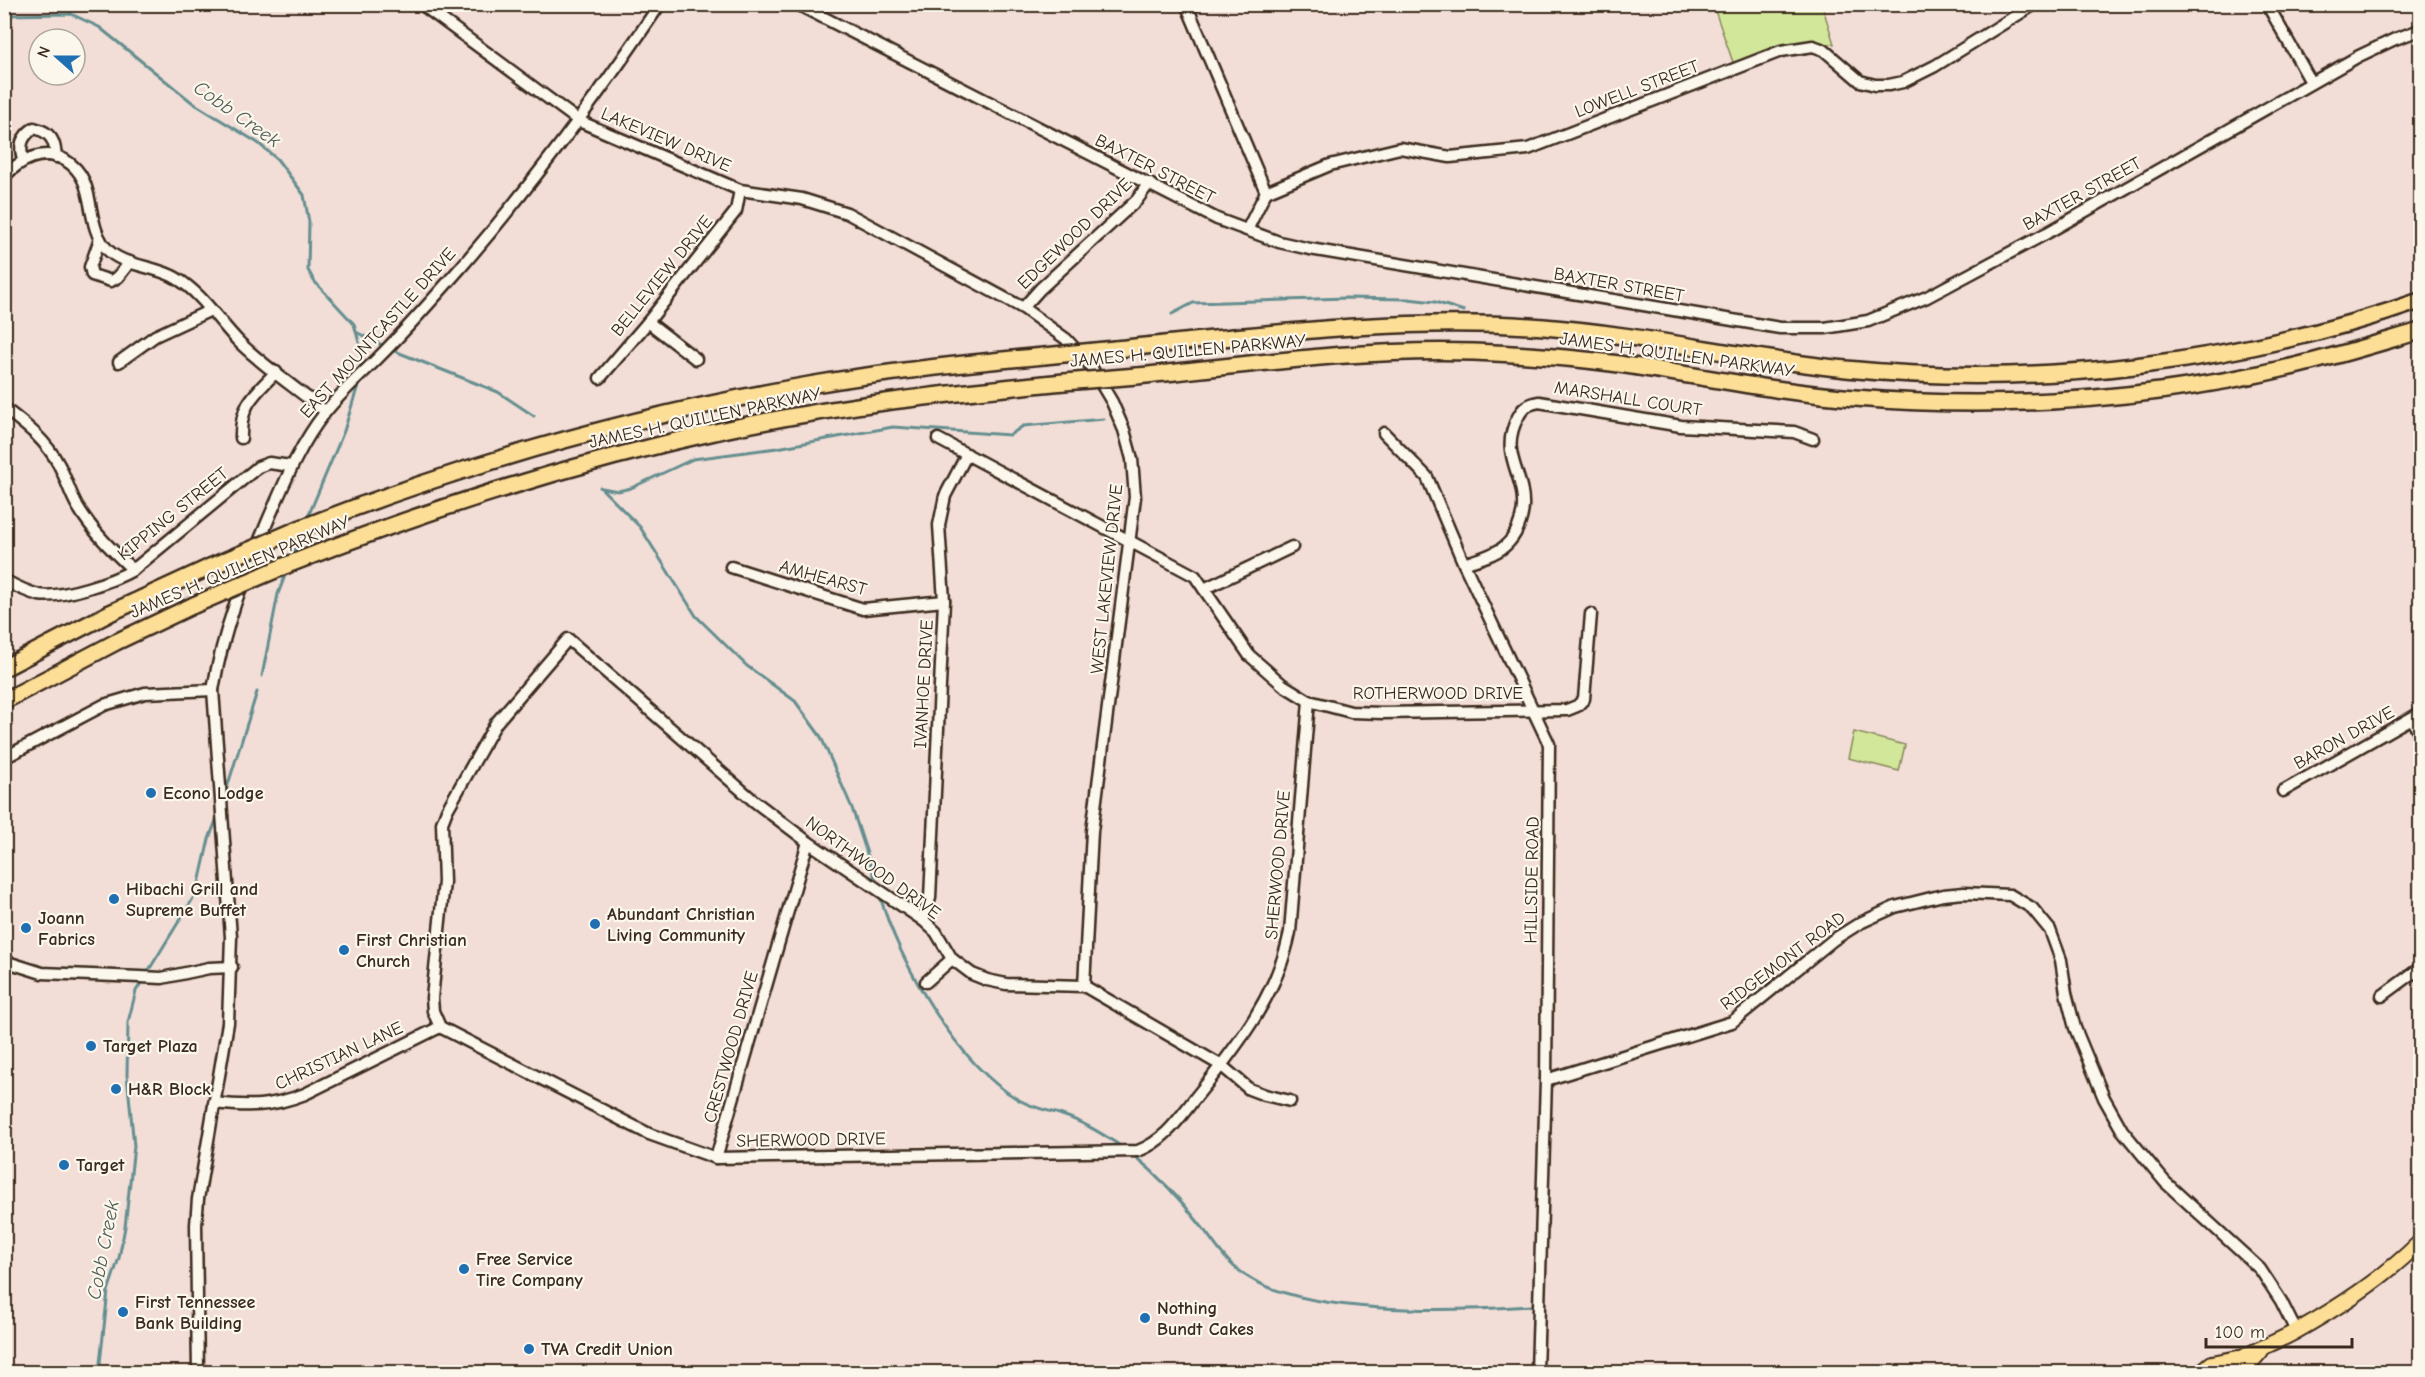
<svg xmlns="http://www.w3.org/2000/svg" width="2425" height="1377" viewBox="0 0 2425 1377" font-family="'Comic Neue',sans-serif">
<rect width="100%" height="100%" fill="#f2ded6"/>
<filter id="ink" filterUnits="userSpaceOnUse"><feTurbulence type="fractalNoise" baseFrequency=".0167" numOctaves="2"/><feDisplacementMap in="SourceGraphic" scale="12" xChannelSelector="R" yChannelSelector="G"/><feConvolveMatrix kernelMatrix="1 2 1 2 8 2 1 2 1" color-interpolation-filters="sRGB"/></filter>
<g filter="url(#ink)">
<g fill="#d3e79b" stroke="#87885c" stroke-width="1.5">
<polygon points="1713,5 1822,5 1834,44 1796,43 1734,65"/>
<polygon points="1854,732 1905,745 1899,771 1848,758"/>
</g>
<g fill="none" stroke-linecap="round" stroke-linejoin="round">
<g stroke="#658e90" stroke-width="3">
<polyline points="71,4 71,14"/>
<polyline points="4,15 71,14 99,27 193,103 258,143 277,159 304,195 309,222 308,270 314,281 354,324 362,353 360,370"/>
<polyline points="1172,314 1193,303 1346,298 1408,299 1435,302 1464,311"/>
<polyline points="358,333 386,347"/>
<polyline points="392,350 498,392 534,416"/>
<polyline points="600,487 640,527 696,616 747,666 795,701 821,737 852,808 877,884"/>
<polyline points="602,488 618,491 631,488 693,459 777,448 893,427 1010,435 1023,426 1104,419"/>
<polyline points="307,519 344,431 359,382"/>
<polyline points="292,558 301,534"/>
<polyline points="262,676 278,594 286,573"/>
<polyline points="225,794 257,692"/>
<path d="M880,896C899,963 958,1065 1019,1100C1033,1108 1047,1110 1062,1115C1084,1122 1103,1134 1122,1147"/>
<path d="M1132,1154C1158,1175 1182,1201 1202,1227C1213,1241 1223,1258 1237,1269C1294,1318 1458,1311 1531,1306"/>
<polyline points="99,1372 108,1291 119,1258 125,1227 134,1146 127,1075 128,1022 136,991 197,892 209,839 218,815"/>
</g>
<defs>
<g id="minor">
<polyline points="421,4 579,121 740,190 802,199 847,213 1023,308 1066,339 1090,365 1112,402 1124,430 1132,459 1135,497 1092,831 1084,986"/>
<polyline points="797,4 1217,219 1279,242 1310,249 1780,328 1825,328 1868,321 1927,297 2047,233 2359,56 2395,39 2420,30"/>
<polyline points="1186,4 1266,192"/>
<polyline points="2267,4 2311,82"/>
<path d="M23,160C19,146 21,137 34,128C51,132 55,141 56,157"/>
<path d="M4,177C19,160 43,148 65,160C99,180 83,221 106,248C122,267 155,265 176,278C202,293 219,322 240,343C266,368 297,389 325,411"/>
<polyline points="1247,230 1266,192 1330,165 1400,148 1450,157 1528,149 1781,51 1813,46 1824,50 1860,81 1875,85 1889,85 1903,82 1935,66 2035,4"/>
<polyline points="100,239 90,267 92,275 111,281 118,277 130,262"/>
<polyline points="1023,308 1040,289 1137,200 1149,183"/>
<polyline points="648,322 696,359"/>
<polyline points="119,362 155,336 211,310"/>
<polyline points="600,378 648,322 736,211 740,190"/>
<path d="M4,408C26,425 46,440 59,465C66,478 70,494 78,507C93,532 112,550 133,570"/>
<polyline points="1384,433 1427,477 1464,564 1549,744 1546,1080 1537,1372"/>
<path d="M241,438C240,404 254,395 276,372"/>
<polyline points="938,439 1195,576 1249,655 1283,685 1309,701 1351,712 1383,713 1567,710 1577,706 1584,699 1591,614"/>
<path d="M1464,564C1477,559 1496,555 1506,545C1516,536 1522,521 1523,507C1525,473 1498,454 1518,417C1523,407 1528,404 1539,402L1681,426L1794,432L1813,439"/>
<polyline points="731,567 863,609 944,601"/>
<path d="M4,580C15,586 27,592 39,595C61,599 114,581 133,570L258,467L269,463L291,466"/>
<polyline points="1204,589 1292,547"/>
<polyline points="2411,719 2420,733"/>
<polyline points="4,758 104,705 145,693 213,690"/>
<polyline points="2283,791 2420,713"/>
<polyline points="923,920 930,898 944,601 939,525 945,496 967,454"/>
<polyline points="4,961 42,973 140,977 162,978 209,968 232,967"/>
<polyline points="926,982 952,959"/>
<polyline points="2382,996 2420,968"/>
<polyline points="1546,1080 1732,1022 1833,940 1860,923 1895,907 1943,895 1964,893 2010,895 2032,908 2050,930 2061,960 2066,993 2075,1028 2104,1098 2122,1130 2165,1182 2260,1269 2281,1301 2296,1331"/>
<path d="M1290,1101L1265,1095L1249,1089L1222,1066L1084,986L1006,984L987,980L972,974L952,959L936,932L923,920L808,842L754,801L568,639L496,723L447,810L442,823L444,882L432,998L433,1011L440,1027L649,1134L716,1158L1138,1151C1167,1140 1181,1115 1200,1092C1239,1044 1278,993 1290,932L1309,701"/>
<path d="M214,1103C249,1107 271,1107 305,1094L440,1027"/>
<polyline points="716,1158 808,842"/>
<path d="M198,1372L196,1225L198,1199L228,1023L231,937L213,690C223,629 245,574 269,518C285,482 299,446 324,414C339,394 359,377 377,359C407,329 435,297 463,265C534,182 599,95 660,4"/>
</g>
<g id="major">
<polyline points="2201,1372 2212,1363 2238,1358"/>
<path d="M2222,1372C2242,1354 2269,1346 2293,1333C2338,1308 2384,1278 2420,1242"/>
<polyline points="2243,1372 2261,1351"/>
</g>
<g id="highway">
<path d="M1115,349C1257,335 1401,316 1544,327C1646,335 1745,359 1846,369C2038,388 2238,364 2420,301"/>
<path d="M1137,376C1249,365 1362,348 1474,352C1520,354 1565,357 1611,363C1692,374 1773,392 1855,398C2002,410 2152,400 2295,366C2337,356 2379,343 2420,331"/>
<path d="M301,528C467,463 639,414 815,384C891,371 968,363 1044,356"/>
<path d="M287,565C431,508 577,462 728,429C839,405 951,393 1064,382"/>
<polyline points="4,668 110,613 210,567"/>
<polyline points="4,701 116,642 194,605"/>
</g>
</defs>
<use href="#minor" stroke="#3b2a1e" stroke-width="15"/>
<use href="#major" stroke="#3b2a1e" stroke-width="18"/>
<use href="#highway" stroke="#3b2a1e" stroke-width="20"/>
<use href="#minor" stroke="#fbf7ec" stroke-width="10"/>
<use href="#major" stroke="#fdde96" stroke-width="14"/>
<use href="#highway" stroke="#fdde96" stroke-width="15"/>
<defs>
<g id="highway-bridge">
<polyline points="1044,356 1115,349"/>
<polyline points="1064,382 1137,376"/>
<polyline points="210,567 301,528"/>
<polyline points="194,605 287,565"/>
</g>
</defs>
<use href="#highway-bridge" stroke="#3b2a1e" stroke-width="20" stroke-linecap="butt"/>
<use href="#highway-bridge" stroke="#fdde96" stroke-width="15"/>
</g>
</g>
<g fill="#1f6fb2" stroke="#fbf7ec" stroke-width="2">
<circle cx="151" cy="793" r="6"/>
<circle cx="114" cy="899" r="6"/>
<circle cx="595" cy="924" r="6"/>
<circle cx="26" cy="928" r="6"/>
<circle cx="344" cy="950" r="6"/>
<circle cx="91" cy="1046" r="6"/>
<circle cx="116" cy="1089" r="6"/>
<circle cx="64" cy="1165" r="6"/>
<circle cx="464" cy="1269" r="6"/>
<circle cx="123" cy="1312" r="6"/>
<circle cx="1145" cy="1318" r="6"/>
<circle cx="529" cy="1349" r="6"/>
</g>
<g text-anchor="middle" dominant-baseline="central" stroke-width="4.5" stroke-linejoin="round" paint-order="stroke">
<g font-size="18" fill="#3b2a1e" stroke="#fbf7ec">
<text transform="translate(1637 89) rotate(-21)">LOWELL STREET</text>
<text transform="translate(666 140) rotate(23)">LAKEVIEW DRIVE</text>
<text transform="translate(1155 169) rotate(27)">BAXTER STREET</text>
<text transform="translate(2082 194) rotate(-29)">BAXTER STREET</text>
<text transform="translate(1075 234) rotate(-44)">EDGEWOOD DRIVE</text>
<text transform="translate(662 276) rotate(-51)">BELLEVIEW DRIVE</text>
<text transform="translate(1619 285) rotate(10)">BAXTER STREET</text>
<text transform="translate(378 333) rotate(-48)">EAST MOUNTCASTLE DRIVE</text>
<text transform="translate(1188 351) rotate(-5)">JAMES H. QUILLEN PARKWAY</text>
<text transform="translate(1677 355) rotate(8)">JAMES H. QUILLEN PARKWAY</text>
<text transform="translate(1628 399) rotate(9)">MARSHALL COURT</text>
<text transform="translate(705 418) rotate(-12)">JAMES H. QUILLEN PARKWAY</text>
<text transform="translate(173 514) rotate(-39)">KIPPING STREET</text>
<text transform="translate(240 567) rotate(-23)">JAMES H. QUILLEN PARKWAY</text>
<text transform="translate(823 578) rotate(16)">AMHEARST</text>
<text transform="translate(1107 579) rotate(-84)">WEST LAKEVIEW DRIVE</text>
<text transform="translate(924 684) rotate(-87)">IVANHOE DRIVE</text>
<text x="1438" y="693">ROTHERWOOD DRIVE</text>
<text transform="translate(2344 738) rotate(-29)">BARON DRIVE</text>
<text transform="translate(1278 865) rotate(-85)">SHERWOOD DRIVE</text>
<text transform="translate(873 868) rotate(36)">NORTHWOOD DRIVE</text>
<text transform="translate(1532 880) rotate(-89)">HILLSIDE ROAD</text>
<text transform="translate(1783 961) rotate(-37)">RIDGEMONT ROAD</text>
<text transform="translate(731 1047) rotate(-74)">CRESTWOOD DRIVE</text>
<text transform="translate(339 1056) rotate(-25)">CHRISTIAN LANE</text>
<text transform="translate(811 1140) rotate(-1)">SHERWOOD DRIVE</text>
</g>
<g font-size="18" font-weight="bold" fill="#3b2a1e" stroke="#fbf7ec" text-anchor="start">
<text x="163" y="793">Econo Lodge</text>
<text x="126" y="889">Hibachi Grill and<tspan x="126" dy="21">Supreme Buffet</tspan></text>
<text x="607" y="914">Abundant Christian<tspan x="607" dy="21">Living Community</tspan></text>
<text x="38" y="918">Joann<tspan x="38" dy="21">Fabrics</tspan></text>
<text x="356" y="940">First Christian<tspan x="356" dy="21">Church</tspan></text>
<text x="103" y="1046">Target Plaza</text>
<text x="128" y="1089">H&amp;R Block</text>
<text x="76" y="1165">Target</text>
<text x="476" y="1259">Free Service<tspan x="476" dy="21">Tire Company</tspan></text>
<text x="135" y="1302">First Tennessee<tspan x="135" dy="21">Bank Building</tspan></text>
<text x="1157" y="1308">Nothing<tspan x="1157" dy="21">Bundt Cakes</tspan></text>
<text x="541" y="1349">TVA Credit Union</text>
</g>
<g font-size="20" font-style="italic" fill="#505c57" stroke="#fbf7ec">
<text transform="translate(237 114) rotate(35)">Cobb Creek</text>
<text transform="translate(103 1250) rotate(-79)">Cobb Creek</text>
</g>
</g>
<rect width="2425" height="1377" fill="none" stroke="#fbf7ec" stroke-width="24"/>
<rect x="12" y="12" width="2401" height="1353" fill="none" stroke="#3b2a1e" stroke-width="2" filter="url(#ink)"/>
<g transform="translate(57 57) rotate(291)"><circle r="28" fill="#fbf7ec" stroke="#aea59a" stroke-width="1.5"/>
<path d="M0-4.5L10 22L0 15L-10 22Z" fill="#1f6fb2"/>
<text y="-9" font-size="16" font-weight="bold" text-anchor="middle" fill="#3b2a1e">N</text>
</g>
<path d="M2206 1338v9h146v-9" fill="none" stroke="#3b2a1e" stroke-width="3"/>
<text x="2215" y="1338" font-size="18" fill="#3b2a1e" stroke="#fbf7ec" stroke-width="4.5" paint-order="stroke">100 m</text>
</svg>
